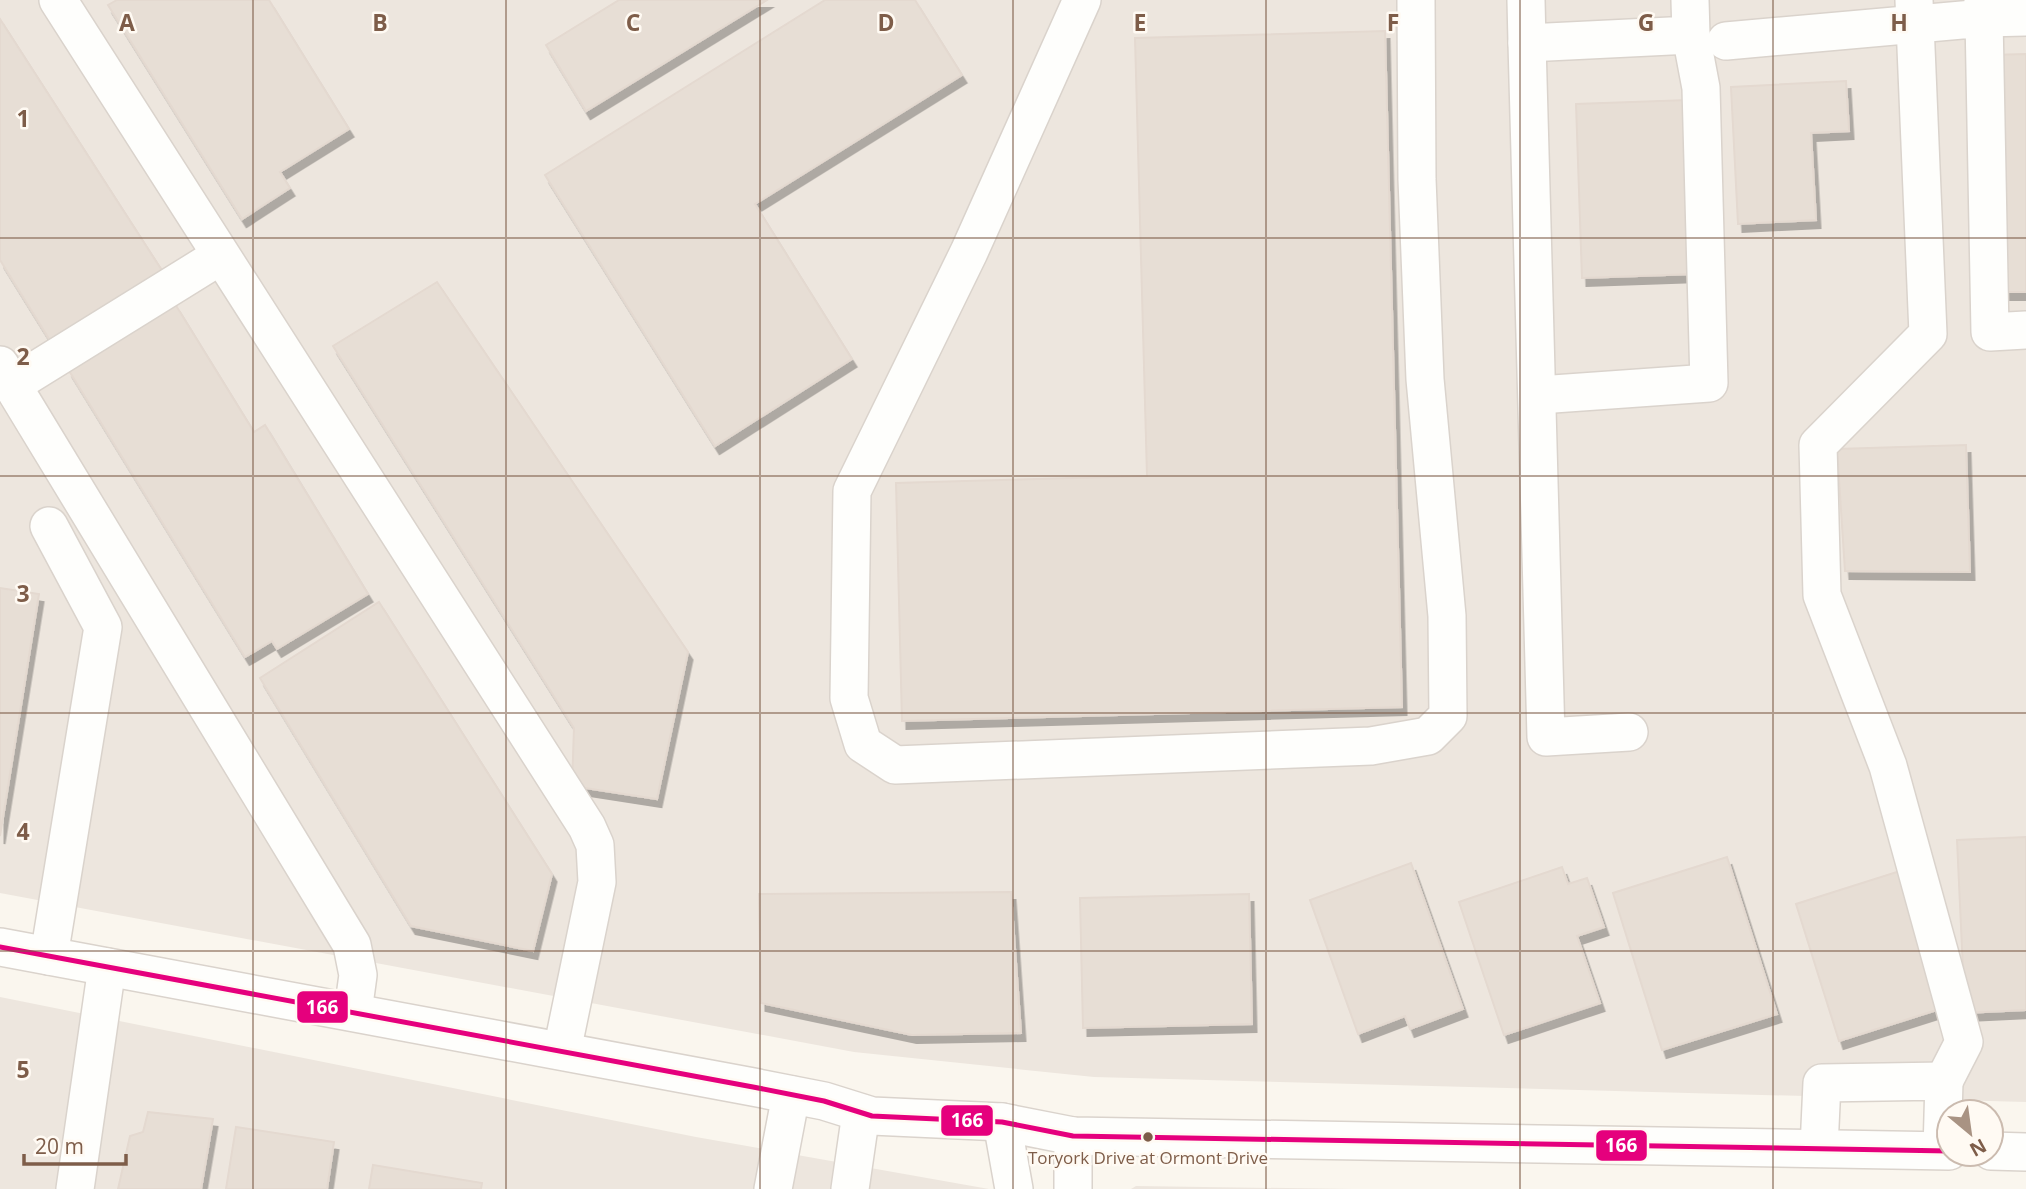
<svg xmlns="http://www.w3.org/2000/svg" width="2026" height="1189" viewBox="0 0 2026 1189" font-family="'Open Sans',sans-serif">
<defs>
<filter id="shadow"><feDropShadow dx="4.5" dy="8" stdDeviation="0" flood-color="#0004"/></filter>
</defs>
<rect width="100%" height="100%" fill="#faf6ee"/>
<g fill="#ede6de">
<polygon points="0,0 2026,0 2026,1102 1094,1077 854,1052 0,893"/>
<polygon points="0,997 696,1137 989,1189 0,1189"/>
<polygon points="1136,1186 1353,1189 1131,1189"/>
</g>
<g fill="#e7ded5" stroke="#e4d9d0" stroke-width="2" filter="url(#shadow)">
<polygon points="117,0 269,0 349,129 280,172 290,188 242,219 108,5"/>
<polygon points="619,0 767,0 586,111 546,45"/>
<polygon points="825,0 915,0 962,75 755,204 852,359 715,446 545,175"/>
<polygon points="0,19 163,272 51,342 0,260"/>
<polygon points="1385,31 1402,707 902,721 896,483 1147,476 1135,38"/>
<polygon points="2026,54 2026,292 1997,292 1991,55"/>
<polygon points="1846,81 1849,131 1811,133 1816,220 1738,224 1731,87"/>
<polygon points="1688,100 1694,274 1582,278 1576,104"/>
<polygon points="437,282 688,652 657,799 572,786 574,728 333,346"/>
<polygon points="175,304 254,432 265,425 368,594 277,649 272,641 245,657 68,369"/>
<polygon points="1966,445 1970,572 1845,571 1837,449"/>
<polygon points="0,588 39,594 0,836"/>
<polygon points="379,602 552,874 533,951 411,926 260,678"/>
<polygon points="2026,837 2026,1010 1965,1013 1957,840"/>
<polygon points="1727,857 1777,1014 1662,1050 1613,893"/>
<polygon points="1411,863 1463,1009 1410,1029 1405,1016 1358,1034 1310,900"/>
<polygon points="1562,867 1568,884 1587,878 1604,927 1577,936 1600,1003 1504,1035 1459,902"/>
<polygon points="1900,871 1943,1008 1839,1041 1796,904"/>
<polygon points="1011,892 1021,1033 912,1035 761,1003 759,894"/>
<polygon points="1249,894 1252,1024 1083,1028 1080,898"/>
<polygon points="148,1112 213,1119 201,1189 118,1189 130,1136 143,1132"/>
<polygon points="236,1127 334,1142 327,1189 226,1189"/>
<polygon points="373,1165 482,1183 481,1189 369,1189"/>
</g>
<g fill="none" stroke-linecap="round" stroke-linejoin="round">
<defs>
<g id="minor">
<polyline points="58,0 587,827 595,845 597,882 562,1051"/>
<polyline points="1082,0 969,252 852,491 849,698 863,744 895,765 1371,746 1428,736 1448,716 1447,616 1425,379 1417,179 1416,0"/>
<polyline points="1526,0 1527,43 1691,35 1690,0"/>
<polyline points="1914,0 1928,334 1818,445 1822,595 1888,766 1964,1042 1944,1081"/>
<polyline points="1983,0 1984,18 2026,17"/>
<polyline points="1726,41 1984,18 1990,332 2026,330"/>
<polyline points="1527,43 1546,737 1629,732"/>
<polyline points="0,365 352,945 358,975 353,1012"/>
<polyline points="12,385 220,256"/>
<polyline points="1539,395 1709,383 1701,88 1691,35"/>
<polyline points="49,526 103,627 49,956"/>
<polyline points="0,947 753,1087 824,1101 872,1116 1002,1122 1073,1136 1949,1151"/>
<polyline points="1002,1122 1014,1189"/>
<polyline points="1819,1148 1822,1083 1944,1081 1942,1150"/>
<polyline points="1991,1151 2026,1152"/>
<polyline points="75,1189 107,967"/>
<polyline points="773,1189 791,1095"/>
<polyline points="850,1189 861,1113"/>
<polyline points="1073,1189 1073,1136"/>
</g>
</defs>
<use href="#minor" stroke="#dad3cc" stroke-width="40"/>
<use href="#minor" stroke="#fefefc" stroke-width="37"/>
<defs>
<polyline id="bus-1" points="0,947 753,1087 824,1101 872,1116 1002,1122 1073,1136 1949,1151"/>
</defs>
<use href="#bus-1" stroke="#fffaf3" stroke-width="10"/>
<use href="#bus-1" stroke="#e5007d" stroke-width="5"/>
</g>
<path fill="none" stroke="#7e5d49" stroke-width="2" stroke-opacity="0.55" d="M253,0V1189M506,0V1189M760,0V1189M1013,0V1189M1266,0V1189M1520,0V1189M1773,0V1189M0,238H2026M0,476H2026M0,713H2026M0,951H2026"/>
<circle fill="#7e5d49" stroke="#fffaf3" stroke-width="2.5" cx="1148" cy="1137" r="6"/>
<g text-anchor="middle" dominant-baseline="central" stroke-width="5" stroke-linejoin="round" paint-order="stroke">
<g font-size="17" fill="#7e5d49" stroke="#fffaf3">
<text x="1148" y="1157">Toryork Drive at Ormont Drive</text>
</g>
</g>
<g font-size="23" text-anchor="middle" font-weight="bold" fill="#7e5d49" stroke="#fffaf3" stroke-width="5" stroke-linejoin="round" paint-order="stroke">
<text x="127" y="31">A</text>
<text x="380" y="31">B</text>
<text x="633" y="31">C</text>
<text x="886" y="31">D</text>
<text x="1140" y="31">E</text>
<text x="1393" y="31">F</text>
<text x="1646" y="31">G</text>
<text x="1899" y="31">H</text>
<text x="23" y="127">1</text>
<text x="23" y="365">2</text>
<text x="23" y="602">3</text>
<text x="23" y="840">4</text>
<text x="23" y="1078">5</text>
</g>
<g stroke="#fffaf3" stroke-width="2.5">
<rect x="296" y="990" width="53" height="34" rx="7" fill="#e5007d"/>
<rect x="940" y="1104" width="54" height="33" rx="7" fill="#e5007d"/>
<rect x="1595" y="1129" width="53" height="33" rx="7" fill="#e5007d"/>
</g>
<g font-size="19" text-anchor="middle" font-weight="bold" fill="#fff">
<text x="322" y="1014">166</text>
<text x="967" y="1127">166</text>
<text x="1621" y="1152">166</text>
</g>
<g transform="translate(1970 1133) rotate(151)"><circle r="33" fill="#fffaf3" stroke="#cbbbaf" stroke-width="2"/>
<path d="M0-5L12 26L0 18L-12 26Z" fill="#a99383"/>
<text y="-10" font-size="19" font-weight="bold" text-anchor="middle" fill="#7e5d49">N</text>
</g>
<path d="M24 1154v10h102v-10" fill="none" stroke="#7e5d49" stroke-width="3.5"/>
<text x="35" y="1154" font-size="21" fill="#7e5d49" stroke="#fffaf3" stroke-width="5" paint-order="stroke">20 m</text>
</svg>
